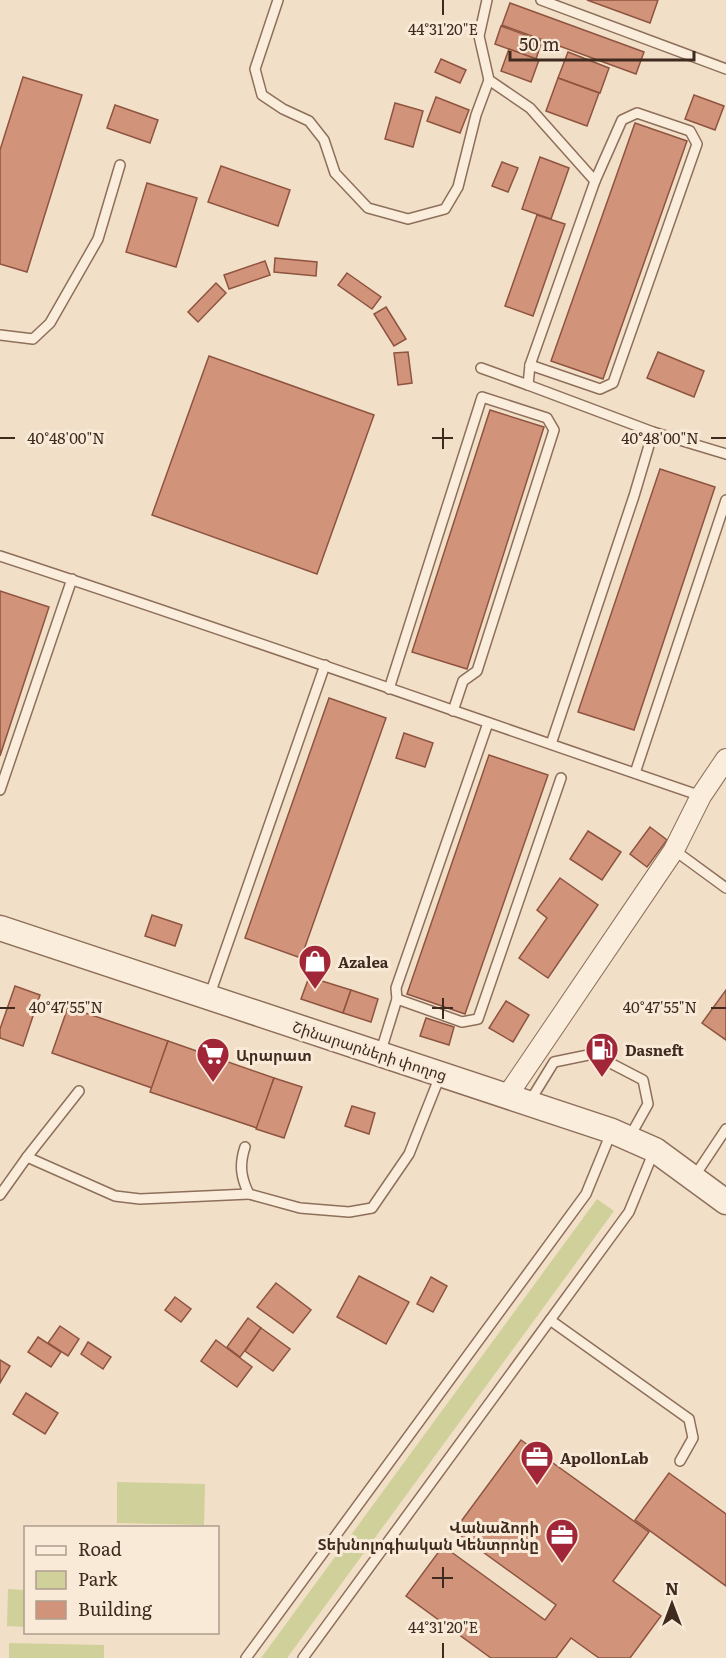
<svg xmlns="http://www.w3.org/2000/svg" width="726" height="1658" viewBox="0 0 726 1658" font-family="Literata,'Noto Sans Armenian',serif">
<rect width="100%" height="100%" fill="#f1dfc7"/>
<g fill="#d0d09a">
<polygon points="597,1199 614,1211 287,1658 261,1658"/>
<polygon points="117,1482 205,1484 204,1525 117,1523"/>
<polygon points="8,1589 25,1590 25,1627 7,1626"/>
<polygon points="9,1643 104,1645 104,1658 9,1658"/>
</g>
<g fill="#d1947b" stroke="#8f543f" stroke-width="1.5">
<polygon points="587,0 658,0 650,23"/>
<polygon points="510,3 644,52 636,74 502,25"/>
<polygon points="501,26 542,41 536,59 495,44"/>
<polygon points="509,49 539,60 531,82 501,71"/>
<polygon points="568,52 609,68 600,93 558,78"/>
<polygon points="441,59 466,70 460,83 435,72"/>
<polygon points="23,77 82,95 27,272 0,264 0,150"/>
<polygon points="558,78 599,93 587,126 546,111"/>
<polygon points="694,95 724,106 715,130 685,119"/>
<polygon points="436,97 469,110 460,133 427,121"/>
<polygon points="395,103 423,111 413,147 385,139"/>
<polygon points="115,105 158,120 150,143 107,128"/>
<polygon points="635,123 687,141 603,379 551,361"/>
<polygon points="540,157 569,168 551,219 522,209"/>
<polygon points="502,162 518,168 508,192 492,186"/>
<polygon points="221,166 290,190 278,226 208,202"/>
<polygon points="147,183 197,198 176,267 126,252"/>
<polygon points="537,215 565,224 533,316 505,306"/>
<polygon points="275,258 317,262 316,276 274,272"/>
<polygon points="265,261 270,275 229,289 224,275"/>
<polygon points="347,273 381,297 372,309 338,285"/>
<polygon points="216,283 226,293 198,322 188,312"/>
<polygon points="386,307 406,339 394,346 374,314"/>
<polygon points="408,352 412,383 398,385 394,353"/>
<polygon points="658,352 704,371 694,397 647,378"/>
<polygon points="209,356 374,415 317,574 152,515"/>
<polygon points="490,410 544,427 467,669 412,652"/>
<polygon points="660,469 715,487 634,730 578,712"/>
<polygon points="0,591 49,607 0,756"/>
<polygon points="329,698 386,718 301,958 245,938"/>
<polygon points="404,733 433,743 425,767 396,758"/>
<polygon points="489,755 548,775 465,1014 407,994"/>
<polygon points="650,827 667,840 647,867 630,854"/>
<polygon points="588,831 621,852 602,880 570,859"/>
<polygon points="560,878 598,905 548,978 519,958 547,918 537,910"/>
<polygon points="152,915 182,925 175,946 145,936"/>
<polygon points="309,977 351,990 343,1013 301,999"/>
<polygon points="15,986 40,995 23,1046 0,1038 0,1029"/>
<polygon points="351,990 378,999 371,1022 343,1013"/>
<polygon points="726,990 726,1040 702,1023"/>
<polygon points="506,1001 529,1015 513,1042 489,1028"/>
<polygon points="68,1007 168,1041 152,1088 52,1053"/>
<polygon points="426,1018 454,1027 449,1045 420,1036"/>
<polygon points="168,1041 274,1078 257,1128 150,1092"/>
<polygon points="274,1078 302,1087 284,1138 256,1129"/>
<polygon points="352,1106 375,1113 369,1134 345,1126"/>
<polygon points="359,1276 409,1302 386,1344 337,1317"/>
<polygon points="431,1277 447,1286 433,1312 417,1304"/>
<polygon points="276,1283 311,1310 293,1333 257,1307"/>
<polygon points="175,1297 191,1309 181,1322 165,1310"/>
<polygon points="248,1318 261,1328 240,1357 227,1347"/>
<polygon points="60,1326 79,1339 68,1356 48,1343"/>
<polygon points="261,1328 290,1349 273,1371 245,1351"/>
<polygon points="38,1337 61,1352 51,1367 28,1352"/>
<polygon points="216,1340 252,1367 237,1387 201,1361"/>
<polygon points="88,1342 111,1357 103,1369 81,1354"/>
<polygon points="0,1360 10,1366 0,1383"/>
<polygon points="26,1393 58,1413 45,1434 13,1414"/>
<polygon points="521,1440 649,1532 613,1581 661,1616 630,1658 599,1658 571,1638 556,1658 491,1658 406,1596 443,1546 545,1620 556,1605 454,1531"/>
<polygon points="669,1473 726,1514 726,1586 635,1520"/>
</g>
<g fill="none" stroke-linecap="round" stroke-linejoin="round">
<defs>
<g id="service">
<polyline points="278,0 255,69 262,95 283,109 309,121 324,140 335,173 368,208 408,219 445,209 458,187 476,115 489,80"/>
<polyline points="487,0 479,36 489,80 530,108 595,181 530,365 528,385 653,432 726,454"/>
<polyline points="541,0 726,69"/>
<polyline points="0,335 33,339 50,323 98,239 120,165"/>
<polyline points="530,365 600,389 613,383 697,144 690,131 637,113 622,120 595,181"/>
<polyline points="481,368 528,385"/>
<path d="M0,556C235,633 467,716 701,796"/>
<polyline points="389,689 482,397 547,418 554,430 477,671 463,681 453,711"/>
<polyline points="551,744 634,496 653,432"/>
<polyline points="635,773 726,500"/>
<polyline points="0,790 72,579"/>
<polyline points="674,850 726,888"/>
<polyline points="209,997 325,665"/>
<polyline points="397,999 462,1022 478,1019 561,778"/>
<polyline points="380,1054 397,999 396,988 488,723"/>
<polyline points="530,1101 554,1062 593,1054 643,1080 648,1104 629,1138"/>
<path d="M245,1147C239,1165 241,1178 249,1194L300,1208L349,1212L372,1208L409,1154L440,1076"/>
<polyline points="27,1157 115,1196 140,1199 249,1194"/>
<polyline points="694,1177 726,1129"/>
<polyline points="0,1195 27,1157 79,1091"/>
<polyline points="550,1320 689,1419 693,1438 680,1461"/>
<polyline points="246,1658 586,1194 611,1133"/>
<polyline points="303,1658 629,1212 654,1151"/>
</g>
<polyline id="minor" points="507,1096 674,850 701,796 726,759"/>
<polyline id="tertiary" points="0,928 612,1131 655,1150 726,1202"/>
</defs>
<use href="#service" stroke="#8e6f5b" stroke-width="12"/>
<use href="#minor" stroke="#8e6f5b" stroke-width="22"/>
<use href="#tertiary" stroke="#8e6f5b" stroke-width="27"/>
<use href="#service" stroke="#fbeddb" stroke-width="9"/>
<use href="#minor" stroke="#fbeddb" stroke-width="20"/>
<use href="#tertiary" stroke="#fbeddb" stroke-width="24"/>
</g>
<path fill="none" stroke="#3e2a1f" stroke-width="2" d="M443,0V15M443,428V449M0,438H15M432,438H453M711,438H726M443,998V1019M0,1008H15M432,1008H453M711,1008H726M443,1567V1588M432,1578H453M443,1643V1658"/>
<defs>
<symbol id="shop-pin" viewBox="-11 -11 22 30"><path d="M0 17L-7.5 6A9.5 9.5 0 1 1 7.5 6Z" fill="#a12738" stroke="#f8ead7"/><path d="M-5-2.5h2.3a2.7 3.5 0 0 1 5.4 0H5L5.5 6h-11ZM-1.5-2.5h3a1.5 2.3 0 0 0-3 0Z" fill="#fff"/></symbol>
<symbol id="fuel-pin" viewBox="-11 -11 22 30"><path d="M0 17L-7.5 6A9.5 9.5 0 1 1 7.5 6Z" fill="#a12738" stroke="#f8ead7"/><path d="M-5.5-6h7V0h2V4h1.3V-2.5L3-4.5l.8-.8L6-3V5H2.5V1h-1V6h-7ZM-4.2-4.7v3.2H.2V-4.7Z" fill="#fff"/></symbol>
<symbol id="supermarket-pin" viewBox="-11 -11 22 30"><path d="M0 17L-7.5 6A9.5 9.5 0 1 1 7.5 6Z" fill="#a12738" stroke="#f8ead7"/><path d="M-6-5.5h2.5l.6 2H6L4.5 2H-2.5L-4.4-4H-6ZM-1.5 3.2a1.3 1.3 0 1 0 .1 0ZM3 3.2a1.3 1.3 0 1 0 .1 0Z" fill="#fff"/></symbol>
<symbol id="office-pin" viewBox="-11 -11 22 30"><path d="M0 17L-7.5 6A9.5 9.5 0 1 1 7.5 6Z" fill="#a12738" stroke="#f8ead7"/><path d="M-6-3h4V-5.5h4V-3h4V5H-6ZM-1-4.5V-3h2v-1.5ZM-6 0V1H6V0Z" fill="#fff"/></symbol>
</defs>
<g fill-rule="evenodd">
<use href="#shop-pin" x="296" y="942" width="38" height="52"/>
<use href="#fuel-pin" x="583" y="1030" width="38" height="52"/>
<use href="#supermarket-pin" x="194" y="1035" width="38" height="52"/>
<use href="#office-pin" x="518" y="1438" width="38" height="52"/>
<use href="#office-pin" x="543" y="1516" width="38" height="52"/>
</g>
<g text-anchor="middle" dominant-baseline="central" stroke-width="6" stroke-linejoin="round" paint-order="stroke">
<g font-size="15" font-weight="bold" fill="#3e2a1f" stroke="#f8ead7" text-anchor="start">
<text x="338" y="961">Azalea</text>
<text x="625" y="1049">Dasneft</text>
<text x="236" y="1054">Արարատ</text>
<text x="560" y="1457">ApollonLab</text>
<text x="539" y="1526" text-anchor="end">Վանաձորի<tspan x="539" dy="17">Տեխնոլոգիական Կենտրոնը</tspan></text>
</g>
<g font-size="15" fill="#3e2a1f" stroke="#f8ead7">
<text transform="translate(370 1050) rotate(18)">Շինարարների փողոց</text>
</g>
</g>
<g font-size="15" text-anchor="middle" fill="#3e2a1f" stroke="#f8ead7" stroke-width="6" stroke-linejoin="round" paint-order="stroke">
<text x="443" y="35">44°31'20"E</text>
<text x="66" y="444">40°48'00"N</text>
<text x="660" y="444">40°48'00"N</text>
<text x="66" y="1013">40°47'55"N</text>
<text x="660" y="1013">40°47'55"N</text>
<text x="443" y="1633">44°31'20"E</text>
</g>
<rect x="24" y="1526" width="195" height="108" fill="#f8ead7" stroke="#ae9d8d" stroke-width="1.5"/>
<rect x="36" y="1546" width="30" height="9" fill="#fbeddb" stroke="#ae9d8d" stroke-width="1.5"/>
<text x="78" y="1556" font-size="18" fill="#3e2a1f">Road</text>
<rect x="36" y="1571" width="30" height="18" fill="#d0d09a" stroke="#ae9d8d" stroke-width="1.5"/>
<text x="78" y="1586" font-size="18" fill="#3e2a1f">Park</text>
<rect x="36" y="1601" width="30" height="18" fill="#d1947b" stroke="#ae9d8d" stroke-width="1.5"/>
<text x="78" y="1616" font-size="18" fill="#3e2a1f">Building</text>
<g transform="translate(672 1604)" stroke="#f8ead7" stroke-width="4.5" paint-order="stroke">
<path d="M0-4.5L10 22L0 15L-10 22Z" fill="#3e2a1f"/>
<text y="-9" font-size="16" font-weight="bold" text-anchor="middle" fill="#3e2a1f">N</text>
</g>
<path d="M510 51v9h184v-9" fill="none" stroke="#3e2a1f" stroke-width="3"/>
<text x="519" y="51" font-size="18" fill="#3e2a1f" stroke="#f8ead7" stroke-width="4.5" paint-order="stroke">50 m</text>
</svg>
